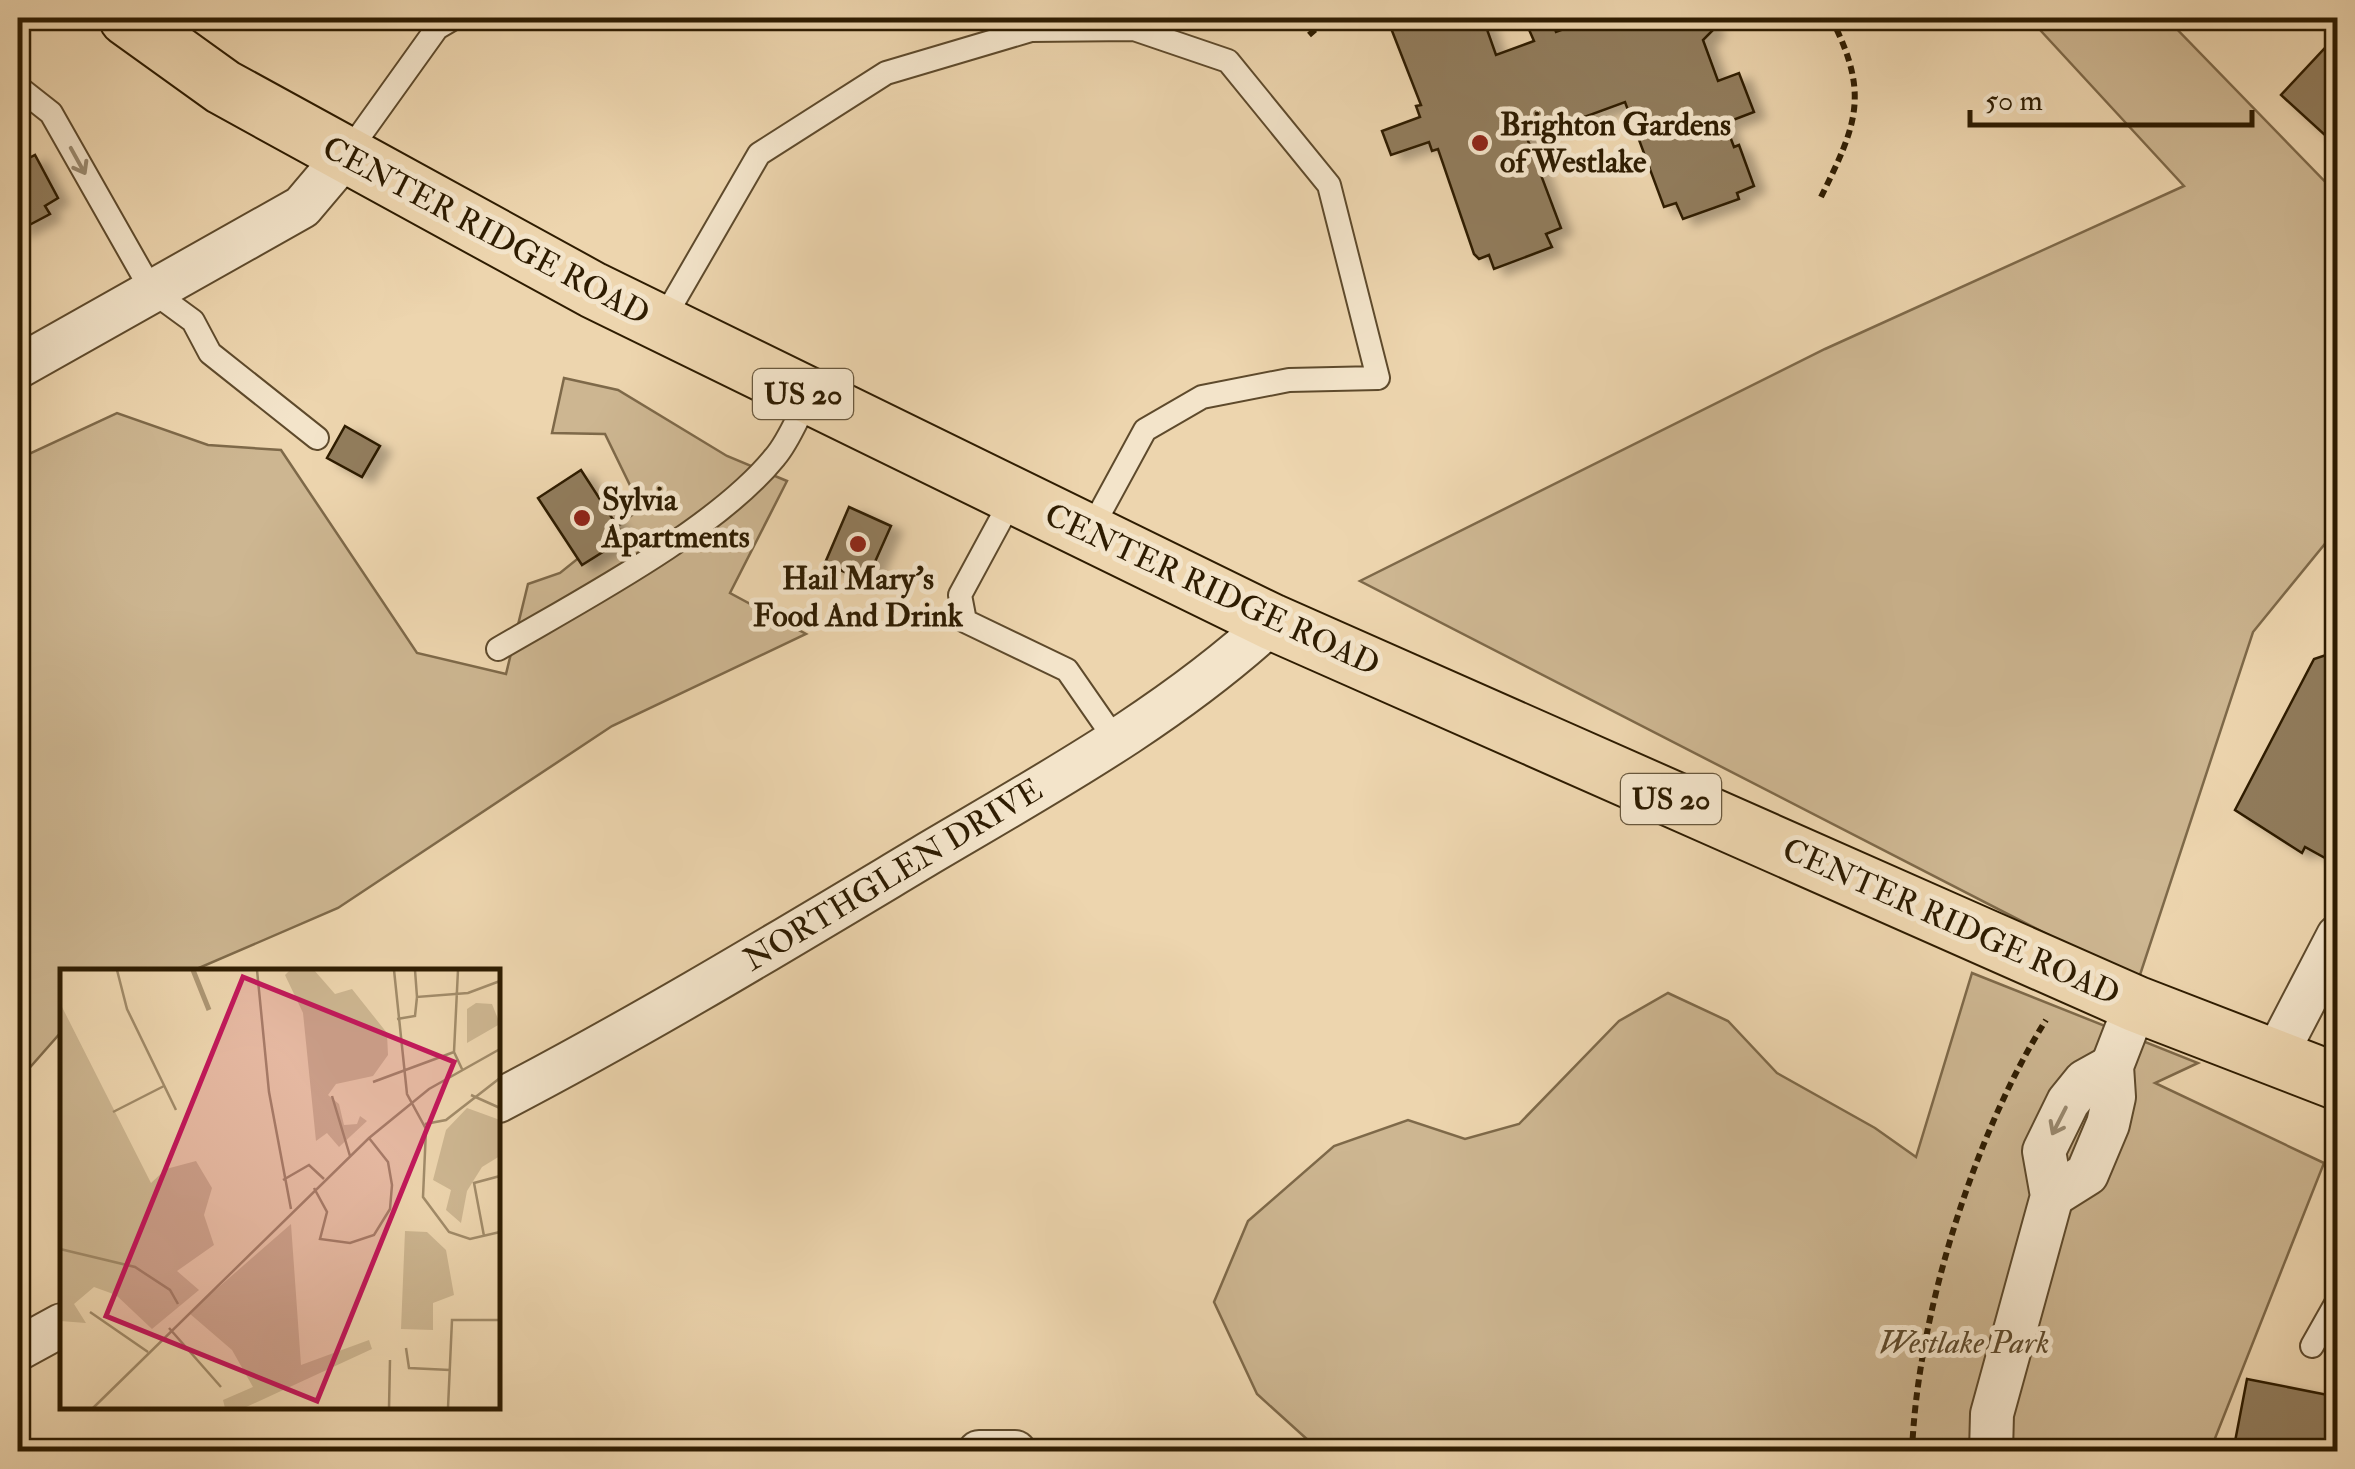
<svg xmlns="http://www.w3.org/2000/svg" width="2355" height="1469" viewBox="0 0 2355 1469" font-family="'IM FELL Double Pica',serif">
<defs>
<filter id="shadow"><feDropShadow dx="11" dy="6" stdDeviation="5" flood-color="#0004"/></filter>
</defs>
<rect width="100%" height="100%" fill="#edd5ae"/>
<filter id="stains"><feTurbulence type="fractalNoise" baseFrequency=".002" numOctaves="4"/><feColorMatrix values="0 0 0 0 .2 0 0 0 0 .09 0 0 0 0 .02 0 0 0 .5 -.17"/></filter>
<radialGradient id="worn" r=".72"><stop offset=".6" stop-color="#630" stop-opacity="0"/><stop offset="1" stop-color="#630" stop-opacity=".3"/></radialGradient>
<g fill="#cdb691" stroke="#7e6949" stroke-width="2.5">
<polygon points="2029,18 2166,18 2337,194 2337,529 2253,632 2138,981 1360,581 1825,349 2184,186"/>
<polygon points="564,378 618,390 727,456 787,481 730,593 806,634 612,726 338,908 192,971 62,972 62,1031 18,1081 18,459 117,413 208,445 281,450 417,653 506,674 528,584 560,573 641,508 605,434 552,433"/>
<polygon points="1972,973 2198,1063 2155,1083 2324,1163 2210,1451 1320,1451 1257,1394 1214,1302 1248,1221 1334,1146 1408,1120 1465,1139 1519,1124 1619,1021 1668,993 1728,1021 1777,1073 1875,1128 1916,1157"/>
</g>
<g fill="#917c5b" stroke="#2e1c01" stroke-width="2.5" filter="url(#shadow)">
<polygon points="1387,18 1483,18 1496,55 1534,41 1527,25 1545,18 1551,18 1556,32 1594,18 1707,18 1713,30 1703,40 1718,81 1739,73 1754,112 1725,123 1734,147 1739,145 1754,186 1737,193 1739,199 1683,219 1676,203 1664,207 1625,102 1527,138 1561,228 1546,234 1552,247 1494,269 1489,255 1479,259 1474,254 1438,149 1432,151 1429,142 1391,155 1382,131 1420,117 1416,106 1421,105"/>
<polygon points="2338,34 2338,147 2281,95"/>
<polygon points="18,155 21,162 35,155 58,198 45,206 50,214 18,231"/>
<polygon points="345,426 380,446 362,477 327,458"/>
<polygon points="581,470 625,538 582,565 538,498"/>
<polygon points="849,507 891,526 866,582 825,563"/>
<polygon points="2338,651 2338,860 2336,864 2305,847 2302,853 2235,810 2314,659"/>
<polygon points="2247,1379 2338,1397 2335,1452 2233,1452"/>
</g>
<g fill="none" stroke-linecap="round" stroke-linejoin="round">
<defs>
<g id="lane">
<polyline points="18,87 51,113 152,291 193,321 210,353 317,438"/>
<polyline points="346,155 437,28 454,18"/>
<polyline points="660,325 759,154 886,73 1031,30 1134,29 1228,61 1329,185 1378,378 1289,380 1202,397 1145,430 1089,533"/>
<polyline points="1013,497 960,595 965,621 1067,670 1117,742"/>
<path d="M498,649C580,601 716,530 775,457C789,441 798,416 809,397"/>
<polyline points="2312,1346 2338,1300"/>
</g>
<g id="street">
<polyline points="18,367 302,207 346,155"/>
<polyline points="2274,1059 2338,936"/>
<path d="M498,1101C644,1025 784,940 926,855C1046,784 1169,717 1272,622"/>
<polyline points="2052,1196 2087,1174 2108,1124 2114,1097 2112,1066 2136,1004"/>
<polyline points="18,1349 62,1325"/>
<polyline points="979,1452 1015,1452"/>
<polyline points="1991,1452 1992,1414 2052,1196 2044,1151 2068,1102 2085,1081 2112,1066"/>
</g>
<polyline id="primary" points="127,18 223,87 593,290 1272,622 2136,1004 2338,1082"/>
</defs>
<use href="#lane" stroke="#5e4a2c" stroke-width="26"/>
<use href="#street" stroke="#5e4a2c" stroke-width="46"/>
<use href="#primary" stroke="#2e1c01" stroke-width="59"/>
<g stroke="#2e1c01" stroke-width="6" stroke-dasharray="8 5" stroke-linecap="butt">
<polyline points="1309,35 1329,18"/>
<path d="M1821,197C1857,124 1870,94 1831,18"/>
<path d="M1912,1452C1917,1317 1974,1134 2046,1020"/>
</g>
<use href="#lane" stroke="#f3e4ca" stroke-width="22"/>
<use href="#street" stroke="#f3e4ca" stroke-width="42"/>
<use href="#primary" stroke="#edd5ae" stroke-width="55"/>
</g>
<defs><path id="oneway-shaft" d="M-6 0H5M1.5-3L5.5 0L1.5 3" fill="none" stroke-width="1.6" stroke-linecap="round" stroke-linejoin="round" transform="scale(2.5)"/></defs>
<g stroke="#9a8a70">
<use href="#oneway-shaft" transform="translate(78 161) rotate(61)"/>
<use href="#oneway-shaft" transform="translate(2059 1121) rotate(117)"/>
</g>
<g fill="#8f2418" stroke="#f3e4ca" stroke-width="4">
<circle cx="1480" cy="143" r="10"/>
<circle cx="582" cy="518" r="10"/>
<circle cx="858" cy="544" r="10"/>
</g>
<g text-anchor="middle" dominant-baseline="central" stroke-width="10" stroke-linejoin="round" paint-order="stroke">
<g fill="#f3e4ca" stroke="#69583d" stroke-width="2.5">
<rect x="753" y="369" width="100" height="50" rx="8"/>
<rect x="1621" y="774" width="100" height="50" rx="8"/>
</g>
<g font-size="30" font-weight="bold" fill="#2e1c01">
<text x="803" y="394">US 20</text>
<text x="1671" y="799">US 20</text>
</g>
<g font-size="32" font-weight="bold" fill="#2e1c01" stroke="#f3e4ca" text-anchor="start">
<text x="1500" y="125">Brighton Gardens<tspan x="1500" dy="37">of Westlake</tspan></text>
<text x="602" y="500">Sylvia<tspan x="602" dy="37">Apartments</tspan></text>
<text x="858" y="579" text-anchor="middle">Hail Mary's<tspan x="858" dy="37">Food And Drink</tspan></text>
</g>
<g font-size="32" fill="#2e1c01" stroke="#f3e4ca">
<text transform="translate(486 231) rotate(28)">CENTER RIDGE ROAD</text>
<text transform="translate(1212 590) rotate(25)">CENTER RIDGE ROAD</text>
<text transform="translate(893 875) rotate(-31)">NORTHGLEN DRIVE</text>
<text transform="translate(1951 922) rotate(24)">CENTER RIDGE ROAD</text>
</g>
<g font-size="32" font-style="italic" fill="#5e4a2c" stroke="#f3e4ca">
<text x="1964" y="1343">Westlake Park</text>
</g>
</g>
<g transform="translate(60 969)">
<rect width="440" height="440" fill="#edd5ae"/>
<path d="M230,1H254L275,25L292,20L327,64L328,86L313,107L276,115L268,126L279,135L284,156L297,155L300,147L307,152L279,178L267,164L256,172L243,44L225,6ZM0,34L91,214L106,200L136,192L152,219L144,246L154,276L117,302L139,321L92,360L56,326L34,318L14,335L26,354L0,352ZM416,34L432,35L440,55L407,74V40ZM407,139L440,151V187L422,198L407,222L401,254L386,241L391,221L373,211L386,161ZM231,255L241,396L309,371L312,380L184,439H165L163,431L193,418L172,381L129,344ZM345,262L367,263L386,281L394,326L373,334V361L341,360Z" fill="#cdb691"/>
<path fill="none" stroke="#ac9673" stroke-width="5" d="M133,1L149,41"/>
<path fill="none" stroke="#a18b69" stroke-width="2.5" d="M57,1L67,40L116,141M197,1L209,123L231,240M334,1L347,125L366,160L363,228L389,263L410,270L440,263M355,1L357,28L408,24L440,12M398,1L394,83L402,100M337,50L355,47L357,28M313,113L394,83M411,126L440,139M272,127L290,187M53,143L104,117M365,155L386,151L440,109M223,211L249,196L264,210M254,219L267,243L260,270L290,274L314,266L330,240L332,216L328,193L309,169M424,267L414,214L440,207M0,280L75,298L110,321L118,335M30,343L88,383M109,359L161,418M346,379L349,399L390,401M33,439L309,169L369,120L440,80M329,439L330,391M388,439L392,351H440"/>
<path fill="#c2185b" fill-opacity="0.15" stroke="#c2185b" stroke-width="5" d="M183,8L394,93L257,432L46,347Z"/>
<rect width="440" height="440" fill="none" stroke="#2e1c01" stroke-width="5"/>
</g>
<rect width="2355" height="1469" fill="none" stroke="#edd5ae" stroke-width="60"/>
<rect x="20" y="20" width="2315" height="1429" fill="none" stroke="#2e1c01" stroke-width="5"/>
<rect x="30" y="30" width="2295" height="1409" fill="none" stroke="#2e1c01" stroke-width="2.5"/>
<path d="M1970 110v15h282v-15" fill="none" stroke="#2e1c01" stroke-width="5"/>
<text x="1985" y="110" font-size="30" fill="#2e1c01" stroke="#f3e4ca" stroke-width="8" paint-order="stroke">50 m</text>
<rect width="100%" height="100%" filter="url(#stains)"/>
<rect width="100%" height="100%" fill="url(#worn)"/>
</svg>
